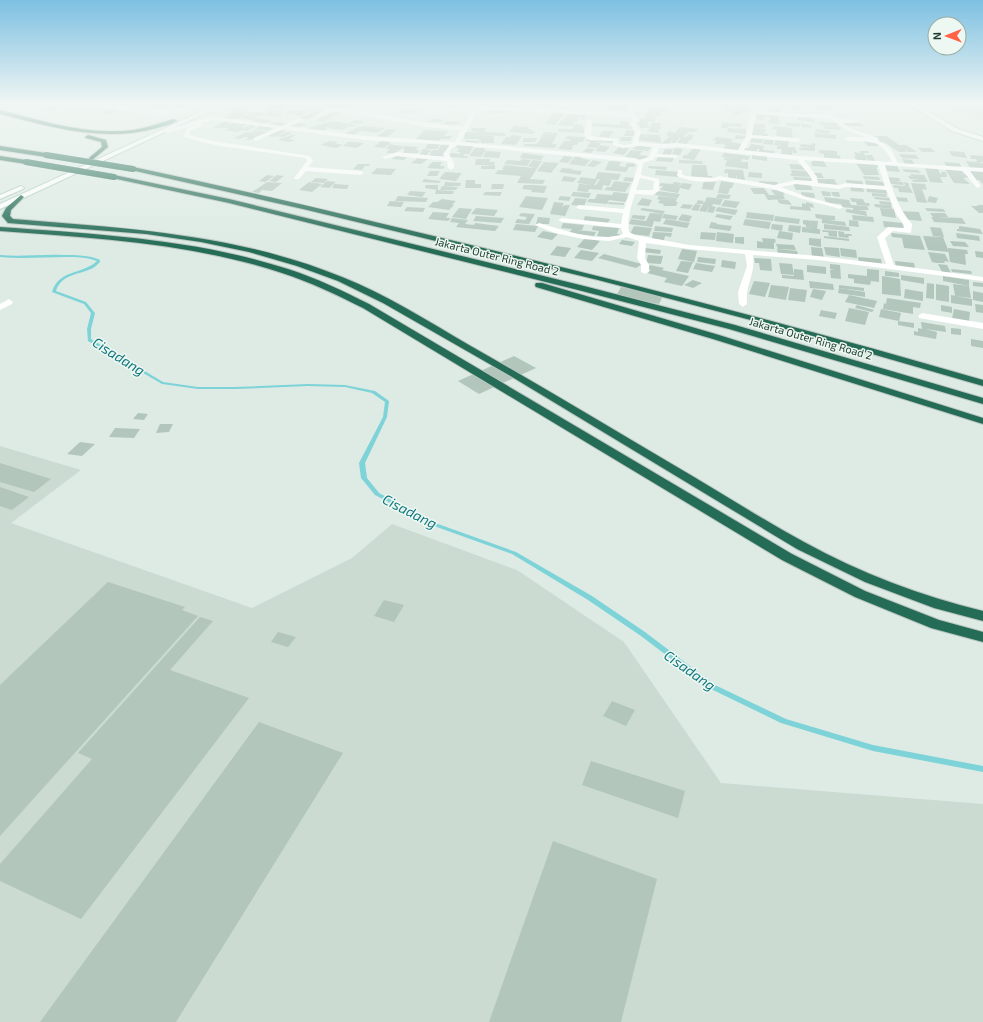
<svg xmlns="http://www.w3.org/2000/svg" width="983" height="1022" viewBox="0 0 983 1022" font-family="'Exo 2',sans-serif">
<rect width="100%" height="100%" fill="#ddebe4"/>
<g fill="#cbdbd2">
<polygon points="932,103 983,103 983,120"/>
<polygon points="0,446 81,470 11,523 252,608 352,558 392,524 517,570 624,642 721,783 983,804 983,1022 0,1022"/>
</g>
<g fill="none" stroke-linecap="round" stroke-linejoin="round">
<path fill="#7dd3d8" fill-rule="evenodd" d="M0,255C21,257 42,254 63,255C76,255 89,255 100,260V262C98,264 96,266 93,268C79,275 61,274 56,291L86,302L94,312L95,313L91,329V339L163,382L198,387H235L308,384L345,385L375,391L389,401L387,417L365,463L367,478L379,493L438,524L516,552L592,596L645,632L715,685L786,719L873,745L983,766V772L873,751L781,723L711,689L641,636L588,600L512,554L434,526L375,495L361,478L359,463L383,417L385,402L372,393L345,387L308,386L235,389H198L162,384L88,341L87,329L91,313L84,304L52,292C59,269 82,275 97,261C87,257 76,257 66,257C44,257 22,259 0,257Z"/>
</g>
<g fill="#b2c6bc">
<polygon points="167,103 165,104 172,105 166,108 150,107 158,103"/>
<polygon points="182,103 194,103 184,108 174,107"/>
<polygon points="240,103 254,104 246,108 249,109 245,111 237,112 251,112 235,120 222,118 227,116 238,117 227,115 234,111 228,111 234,107 240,108 243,106 236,105"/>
<polygon points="276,103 288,104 283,107 290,103 303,103 295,107 289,107 284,110 268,108"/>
<polygon points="335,103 348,105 342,109 319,106 323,104 333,105"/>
<polygon points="427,103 449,103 458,104 456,108 424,107"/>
<polygon points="505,103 515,104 513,108 503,108"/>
<polygon points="527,103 554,103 553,106 527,104"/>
<polygon points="620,103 619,110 609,110 610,104"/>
<polygon points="720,103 735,104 734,111 723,110 728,105 721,107"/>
<polygon points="305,104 319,104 316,107 301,107"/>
<polygon points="736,104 748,105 749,112 742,111 741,115 732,114 733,111 736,111"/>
<polygon points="786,104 798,104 803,110 791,109"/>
<polygon points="810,104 820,104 822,106 829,105 831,108 827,108 829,110 822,110"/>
<polygon points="53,105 60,106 50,111 42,110"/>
<polygon points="621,105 630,105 629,111 620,110"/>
<polygon points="661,106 670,106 671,108 666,108 666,112 660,112 661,116 646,116 646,112 648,112 648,110 655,111 651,110 651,108 663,108"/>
<polygon points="321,108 331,109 325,112 307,111 300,116 284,114 290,110 304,111 308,109 317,110"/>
<polygon points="767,108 781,109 782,114 767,111"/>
<polygon points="108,109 116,110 109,114 100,113"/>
<polygon points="270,109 284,111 278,114 283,114 278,117 264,115 270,112 265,112"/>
<polygon points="404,109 420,111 416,113 400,112"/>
<polygon points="498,109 507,109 506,113 489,113 490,110 497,110"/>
<polygon points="256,111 259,112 267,113 260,116 248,114"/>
<polygon points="332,111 342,112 324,122 316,121 321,118 318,118"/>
<polygon points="315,112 323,113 308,119 299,118"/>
<polygon points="554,112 564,113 555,125 546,124"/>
<polygon points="569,114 580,115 586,115 584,120 580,119 581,118 579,117 577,122 574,122 572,126 557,125"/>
<polygon points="754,114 768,114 769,117 764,117 766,120 758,120"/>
<polygon points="248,115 259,116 252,120 240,118"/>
<polygon points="769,115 778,116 780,124 769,123 768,120 770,120"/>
<polygon points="644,116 657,117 657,119 654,119 655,122 647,121 649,128 640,128 640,125 637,125 636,122 640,122 640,119 650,119 644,118"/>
<polygon points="798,116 815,117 814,122 797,120"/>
<polygon points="257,118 272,121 264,124 251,121"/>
<polygon points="430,119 443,119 441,122 428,122"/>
<polygon points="355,120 365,121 360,124 349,123"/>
<polygon points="225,121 232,122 226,126 233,123 247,124 241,127 245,128 237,132 225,130 234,125 228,128 213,128"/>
<polygon points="332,121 339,122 325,128 327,129 321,131 305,129"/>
<polygon points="447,121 459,122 455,125 443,124"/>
<polygon points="621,121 629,122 628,126 633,126 632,129 591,126 593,123 620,125"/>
<polygon points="274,122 287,123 281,126 268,125"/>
<polygon points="338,122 357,125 353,127 349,126 343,130 327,128"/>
<polygon points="722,122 742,124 742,127 728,126 728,128 721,128"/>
<polygon points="820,122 838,123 838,127 820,125"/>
<polygon points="299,123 307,124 298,128 288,127"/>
<polygon points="651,123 660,123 661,125 660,125 661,129 658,129 659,133 649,132 648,129 650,129 649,126 652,126"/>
<polygon points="752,123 764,124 766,128 757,128 766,129 765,133 761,133 768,134 767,137 750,136"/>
<polygon points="786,123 800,123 800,127 787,126"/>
<polygon points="801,123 811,125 812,128 802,127"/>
<polygon points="841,123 859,123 864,126 846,126"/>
<polygon points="574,124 583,125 583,129 584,129 585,133 559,132 558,129 573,129"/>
<polygon points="247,126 251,125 257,126 247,131 241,130 246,128 243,127"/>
<polygon points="260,126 274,128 269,131 254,129"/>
<polygon points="364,126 385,128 378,133 360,131 354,135 344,134 358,127"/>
<polygon points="514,126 529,127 528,129 532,129 531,131 535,131 534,134 509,132"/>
<polygon points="773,126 792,128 792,131 790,132 792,132 793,138 777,136 776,131 778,130 773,129"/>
<polygon points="823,126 840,127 841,130 824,129"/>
<polygon points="680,127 698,129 695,132 688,132 683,137 686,137 688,134 694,135 691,140 689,140 686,145 676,144 681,137 680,137 675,143 671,143 673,140 672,140 669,145 661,144 670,136 666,135 668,132 669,131 675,133"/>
<polygon points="472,128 486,128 485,132 505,133 505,136 472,135 494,136 494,143 481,143 481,141 477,143 465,142 466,140 479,141 479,139 464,139 465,132 481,132 471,131"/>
<polygon points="728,128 746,129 746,134 727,132"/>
<polygon points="387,129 397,130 387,137 377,136"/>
<polygon points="816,129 830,131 829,134 815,132"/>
<polygon points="255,130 271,132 249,140 245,140 249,138 245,137 240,139 234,138 247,132 254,133 256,133 251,132"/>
<polygon points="280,130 286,131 274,137 268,136"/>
<polygon points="424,130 448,131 444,136 452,136 450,139 440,139 439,141 416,139"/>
<polygon points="626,130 636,131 634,136 624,136"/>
<polygon points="603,131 614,131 609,138 598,137"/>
<polygon points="287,132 293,133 283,137 276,136"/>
<polygon points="544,132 558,133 552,144 557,144 555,148 523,146 525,144 535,144 538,143"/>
<polygon points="815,133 836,135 836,139 815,137"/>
<polygon points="638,134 645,134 646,138 646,134 660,135 661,143 638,140"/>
<polygon points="291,135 296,135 289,139 295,140 289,142 278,140"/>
<polygon points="512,135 522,136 516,145 501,144 506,137 510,137"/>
<polygon points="736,135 747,136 746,139 734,139"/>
<polygon points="567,136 585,137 583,142 579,142 577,145 573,145 572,150 558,149 564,141 570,141 571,140 565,139"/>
<polygon points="874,136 887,136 899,145 906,145 917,152 908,152 906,150 905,150 907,152 899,152 884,142 880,142"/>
<polygon points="621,137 632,137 631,141 620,141"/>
<polygon points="717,137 733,139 731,142 742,144 739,151 723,149 726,145 722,144 723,141 721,144 715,144 716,140 712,140"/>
<polygon points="524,138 537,138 535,142 522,142"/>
<polygon points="752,138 764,139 762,143 750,142"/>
<polygon points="587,139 616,141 614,143 592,142 601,143 597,148 586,147 591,142 586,141"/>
<polygon points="765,139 774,140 773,145 763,144"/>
<polygon points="776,140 789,141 788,147 795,147 797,153 793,153 792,150 792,155 781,154 782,149 777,149 777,146 784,146 774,145"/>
<polygon points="862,140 873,140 879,146 868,146"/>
<polygon points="329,141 338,142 335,143 343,145 336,148 320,145"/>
<polygon points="381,141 391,142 384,148 374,147"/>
<polygon points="348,142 354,142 364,143 357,148 343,146"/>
<polygon points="428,143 440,144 437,149 425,149"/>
<polygon points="442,143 450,144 443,156 429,156 432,150 438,150"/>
<polygon points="812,143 817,144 815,145 815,151 800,150 799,148 811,148 800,147 801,144 811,145"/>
<polygon points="389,144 394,145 403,146 400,150 393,150 399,151 396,153 386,153 390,149 386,149"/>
<polygon points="751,144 764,146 763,150 775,151 774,155 757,153 760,149 757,149 756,153 744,152 744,148 749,148"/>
<polygon points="457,145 474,146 469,154 464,154 463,156 468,156 467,158 449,157 451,153 460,154 460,152 457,152 459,148 456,148"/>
<polygon points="600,145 610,147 605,152 595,151"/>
<polygon points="636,145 651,147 648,151 633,149"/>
<polygon points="404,146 418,147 415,150 419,150 418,153 402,154 405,149 402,149"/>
<polygon points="619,147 629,148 624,155 613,153"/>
<polygon points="475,148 485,148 484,150 486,150 481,157 469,156"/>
<polygon points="587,148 595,149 591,153 583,152"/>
<polygon points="675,148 683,149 680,155 672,154"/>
<polygon points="693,148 701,149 694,160 682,158 684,155 687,155"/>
<polygon points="918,148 931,148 935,152 922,152"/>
<polygon points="423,149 431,150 427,155 419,155"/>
<polygon points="665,149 673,149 670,156 662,155"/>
<polygon points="631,150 643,151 639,155 648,156 645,160 624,158"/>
<polygon points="819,150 837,151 837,155 840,156 841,160 824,158 824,154 819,153"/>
<polygon points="486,151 501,152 499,158 483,157"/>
<polygon points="860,151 868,151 869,153 864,153 868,162 857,161 854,156 856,156 854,152 860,153"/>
<polygon points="949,151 964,152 967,158 952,156"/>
<polygon points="523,153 529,154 544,156 541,160 520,158"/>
<polygon points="724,153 750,156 748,160 742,159 741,162 748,162 748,169 725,166 727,160 724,160 725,158 736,159 722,157"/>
<polygon points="752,154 767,156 767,161 752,159"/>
<polygon points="899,154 916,155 919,159 902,158"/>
<polygon points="576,155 582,156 580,158 590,160 585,166 569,164"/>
<polygon points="865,155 872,155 876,162 869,162"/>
<polygon points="970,155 983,156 983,162 978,162 983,163 983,169 970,168 966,161 977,162 976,159 971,159"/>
<polygon points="395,156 407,157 404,160 392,159"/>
<polygon points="564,156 573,157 568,163 559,162"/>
<polygon points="658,156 674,157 672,162 656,161"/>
<polygon points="418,158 428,159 421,164 411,163"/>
<polygon points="476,159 490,159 490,162 495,162 494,165 475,165"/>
<polygon points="522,159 531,160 527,166 504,164 507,160 520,161"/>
<polygon points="812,159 823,160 827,167 812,166 811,162 813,162"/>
<polygon points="902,159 912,160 915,165 905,164"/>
<polygon points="533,160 542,161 530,179 545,180 543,184 517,183 521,176 495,174 498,170 505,170 502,169 505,165 535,168 528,166"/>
<polygon points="593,160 602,162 594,167 587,166"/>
<polygon points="679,160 702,161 703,164 679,163"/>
<polygon points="609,161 621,162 619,166 625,167 627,163 636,164 634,167 629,167 626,172 605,170"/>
<polygon points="432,162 442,162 440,166 445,166 443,169 427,168"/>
<polygon points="544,162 559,163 551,173 537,171"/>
<polygon points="944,162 959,163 962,168 947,167"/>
<polygon points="856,163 877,164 878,168 876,167 879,175 864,175"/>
<polygon points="358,164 370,164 369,166 365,166 362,170 353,169"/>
<polygon points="789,164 804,165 806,170 791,169"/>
<polygon points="495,165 495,169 481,169 481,166"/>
<polygon points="692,165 706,165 708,176 712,176 711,179 691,177"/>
<polygon points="883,165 897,166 900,172 886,171"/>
<polygon points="649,166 667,167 666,170 648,168"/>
<polygon points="377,168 396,169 391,175 371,174"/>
<polygon points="562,168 573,169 572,170 582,171 580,175 559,172"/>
<polygon points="925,168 938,169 940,174 942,174 941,172 946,172 947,177 940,177 943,183 930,182"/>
<polygon points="725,169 743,170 745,180 737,179 737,174 736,179 728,178 728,173 724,173"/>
<polygon points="902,169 918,170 921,173 905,172"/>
<polygon points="945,169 961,170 964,174 968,175 970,177 963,178 970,184 954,183"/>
<polygon points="656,170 679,172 678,177 655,175"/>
<polygon points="791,170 807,171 810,177 791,176 790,173 792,174"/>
<polygon points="969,170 983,171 983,184 979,180 975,180"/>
<polygon points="430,171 440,171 437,176 427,176"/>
<polygon points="445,172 462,173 456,181 439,179"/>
<polygon points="598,172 621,174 618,180 602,179 612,180 609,186 603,185 602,190 589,189 588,192 577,191 579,184 596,185 600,179 598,179 594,185 577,183 581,177 595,179"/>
<polygon points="749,172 762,173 762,178 748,177"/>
<polygon points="812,173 821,173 824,178 816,178"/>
<polygon points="910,174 924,175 928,182 913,182 912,180 919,179 910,179 908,176 911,176"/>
<polygon points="267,175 274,176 265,182 259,181"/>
<polygon points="277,175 284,176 276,182 269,181"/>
<polygon points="564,176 577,178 573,182 561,181"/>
<polygon points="863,176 879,177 880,180 864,179"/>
<polygon points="625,177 636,178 635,182 623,181"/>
<polygon points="793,177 811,178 813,182 795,181"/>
<polygon points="886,177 899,178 901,181 896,182 903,182 904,185 891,184"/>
<polygon points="316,178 328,179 324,183 311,182"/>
<polygon points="424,179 441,181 439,183 422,182"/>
<polygon points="816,179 834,179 838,186 819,185"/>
<polygon points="466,180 475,180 475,184 481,184 481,188 465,188"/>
<polygon points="704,180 716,181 713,190 702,189"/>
<polygon points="846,180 862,181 864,186 847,185"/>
<polygon points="865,180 883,182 885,187 866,185"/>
<polygon points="327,181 336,182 329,188 320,187"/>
<polygon points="614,181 631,183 625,192 604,190 607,187 611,187"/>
<polygon points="721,181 734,183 732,188 730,188 728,194 718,193"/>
<polygon points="759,181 777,182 779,186 760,185"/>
<polygon points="267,182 282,183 272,191 262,190 259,193 252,192"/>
<polygon points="309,182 322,184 312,192 299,190"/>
<polygon points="445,182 461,183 460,186 444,186"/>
<polygon points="674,182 681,183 678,188 682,183 692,184 689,190 680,188 678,193 660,190 663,186 659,186 661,183 673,184"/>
<polygon points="904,182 908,183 910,186 908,185 913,193 899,192 898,188 894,188 893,185 905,186"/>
<polygon points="911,183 925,184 927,190 922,189 927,203 917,202"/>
<polygon points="334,184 349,185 347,189 332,188"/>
<polygon points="492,184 504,184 503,189 491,189"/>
<polygon points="793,184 810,184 813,190 796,190"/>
<polygon points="426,185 438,185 438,190 425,188"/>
<polygon points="524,185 534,185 547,186 544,193 531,192 532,190 522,189"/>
<polygon points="442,186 443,186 458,187 456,190 440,190"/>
<polygon points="850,186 863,187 864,192 851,191"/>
<polygon points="866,187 888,189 890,194 867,192"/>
<polygon points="750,188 764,188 769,195 775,195 771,190 782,190 785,195 783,194 785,199 768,200 764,194 754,194"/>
<polygon points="436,190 454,191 453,194 435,194"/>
<polygon points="410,191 426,192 422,197 407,195"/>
<polygon points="657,191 680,194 678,198 655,195"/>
<polygon points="821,191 830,192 831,196 823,196"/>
<polygon points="485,192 502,192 500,196 483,195"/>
<polygon points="573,192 591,193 589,198 571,196"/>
<polygon points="614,192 631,194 630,197 627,196 628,198 625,202 609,200 607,204 587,202 589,199 595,199 597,194 612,195"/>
<polygon points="801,192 814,193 815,198 802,197"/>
<polygon points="831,192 839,192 840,197 833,196"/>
<polygon points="872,193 886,194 887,197 872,196"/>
<polygon points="718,194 731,195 729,199 716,198"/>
<polygon points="398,196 428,198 426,202 395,201"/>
<polygon points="526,196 548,198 542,210 519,207"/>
<polygon points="560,196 571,197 569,201 558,200"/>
<polygon points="659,196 677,198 676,202 669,201 678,202 676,206 663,206 664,204 658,203 660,200 657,199"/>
<polygon points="929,196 938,198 936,203 927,202"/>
<polygon points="707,197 723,199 720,205 713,204 712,206 716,207 713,213 707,212 709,206 706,212 699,211 703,204 696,204 698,200 704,201 703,203 704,203"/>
<polygon points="824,197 849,200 851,205 867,206 869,210 857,210 866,211 867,216 846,212 846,209 853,210 853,208 842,207 841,204 826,203"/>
<polygon points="874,197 891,198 892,201 875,199"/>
<polygon points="896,197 907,198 908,202 898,201"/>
<polygon points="575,198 587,199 584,206 571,205"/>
<polygon points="642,198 652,200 649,206 637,205"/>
<polygon points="850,198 863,199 865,203 869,203 870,206 857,205 856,202 852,202"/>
<polygon points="442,199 456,201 452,205 454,205 449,210 428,207 433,202 437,202"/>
<polygon points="777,199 788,200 792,205 782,204 779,203"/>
<polygon points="725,200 740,202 736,208 721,206"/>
<polygon points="390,201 404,202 401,207 387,206"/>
<polygon points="879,201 891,202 892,205 880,204"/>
<polygon points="554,202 564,203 562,207 565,205 570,205 565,216 550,214"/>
<polygon points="609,202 624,203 624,205 608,204"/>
<polygon points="806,202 813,204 814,208 810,207 811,211 790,209 790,206 802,207 802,203 806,204"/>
<polygon points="683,204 693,205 690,209 680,208"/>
<polygon points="695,204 701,205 698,211 691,210"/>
<polygon points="874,204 891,205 892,209 875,207"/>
<polygon points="977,205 983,205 983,213 979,213 971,206 978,206"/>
<polygon points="407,207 425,208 423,212 404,211"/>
<polygon points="718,207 738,210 735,215 715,211"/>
<polygon points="459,208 472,209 466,219 452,217"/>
<polygon points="476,208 498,210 494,216 471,214"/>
<polygon points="642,208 665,211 663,214 640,210"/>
<polygon points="880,208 894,209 896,218 882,216"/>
<polygon points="925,208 943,209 946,212 927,211"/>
<polygon points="899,211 919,212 922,221 901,219"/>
<polygon points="433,212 449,213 446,218 451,218 448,221 428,219"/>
<polygon points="747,212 774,215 773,221 746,218"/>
<polygon points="521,213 535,214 529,224 515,223 517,219 525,220 527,217 519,216"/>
<polygon points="650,213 663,214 660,222 654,221 652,227 629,224 631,219 646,221"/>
<polygon points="930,213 945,213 948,217 937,217 962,218 966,224 934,222 931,217 933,217"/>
<polygon points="664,214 678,216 676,220 662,218"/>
<polygon points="682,214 692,216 689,222 678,220"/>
<polygon points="717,214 733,216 730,220 715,217"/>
<polygon points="815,214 835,216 835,220 829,220 845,222 846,226 822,223 822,219 816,218"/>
<polygon points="633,215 646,216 644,220 631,218"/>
<polygon points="852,215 873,217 874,222 853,220"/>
<polygon points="476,216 504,218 501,223 473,221"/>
<polygon points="585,216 610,219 608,223 583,222"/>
<polygon points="775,216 800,219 799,224 774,221"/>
<polygon points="538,217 550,218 549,224 536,224"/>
<polygon points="452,218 468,220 465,224 474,225 475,223 499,226 495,231 456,227 459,223 450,222"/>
<polygon points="666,219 690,223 687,228 663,224"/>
<polygon points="745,219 771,222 769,229 743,225"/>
<polygon points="803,220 818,221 817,229 820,229 820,234 802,232 802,227 814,228 806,227 806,225 803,224"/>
<polygon points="849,220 858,221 859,227 849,226"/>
<polygon points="883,221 902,223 904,229 884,227"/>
<polygon points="711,222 717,223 716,224 732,226 730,231 709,228"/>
<polygon points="563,223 584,225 582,230 577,230 596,232 594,236 569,233 572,229 561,228"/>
<polygon points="516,224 538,226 535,232 513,230"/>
<polygon points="772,224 783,225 782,231 771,229"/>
<polygon points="824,224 849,227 850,231 824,229"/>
<polygon points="789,225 801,226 800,233 788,231"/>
<polygon points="593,226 619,228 617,234 620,234 619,238 597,236 599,231 592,230"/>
<polygon points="634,226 652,228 649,236 630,234"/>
<polygon points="655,226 673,228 672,232 654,231"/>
<polygon points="959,226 980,229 983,234 957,231 957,229 959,229"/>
<polygon points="930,227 941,228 944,237 933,236"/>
<polygon points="822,230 837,231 837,237 829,236 828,232 823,232"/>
<polygon points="543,231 558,234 552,240 537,237"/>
<polygon points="779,231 793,233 792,240 777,238"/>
<polygon points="838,231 844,232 845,236 845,234 851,234 852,236 848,236 849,238 839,237"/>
<polygon points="653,232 672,233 671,237 665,236 664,240 652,239"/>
<polygon points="701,232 716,233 715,240 700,239"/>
<polygon points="717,232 734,234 733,243 716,241"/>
<polygon points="891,233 920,236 925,250 904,248 902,238 892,237"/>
<polygon points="956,233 979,236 980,241 957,238"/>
<polygon points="824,236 849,239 849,241 824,238"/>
<polygon points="923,236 943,237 949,252 928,250"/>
<polygon points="735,237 744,237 744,244 735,243"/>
<polygon points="585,238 600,241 592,250 577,247"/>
<polygon points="762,238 775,239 776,243 774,242 774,249 757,248 757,241 763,242"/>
<polygon points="809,238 821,239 821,247 809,245"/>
<polygon points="622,240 635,242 632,246 619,244"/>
<polygon points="950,241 965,242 969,247 953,246"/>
<polygon points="776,244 794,245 796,250 778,249"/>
<polygon points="557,246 571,248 565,257 550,255"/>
<polygon points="811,247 822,248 824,258 812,257"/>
<polygon points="824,247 839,248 840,257 826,255"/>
<polygon points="645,248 661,250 660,254 643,252"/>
<polygon points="840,248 856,250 857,258 841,256"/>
<polygon points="948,248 967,250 968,254 965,254 966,265 950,262"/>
<polygon points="682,249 697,251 694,262 678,259"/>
<polygon points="777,249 797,251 798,255 778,254"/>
<polygon points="581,250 599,253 592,261 574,258"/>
<polygon points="975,251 983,252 983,258 976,257"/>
<polygon points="928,252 945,254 949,262 944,261 945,263 937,263 937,261 937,263 932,262"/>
<polygon points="604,254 642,264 636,268 598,258"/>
<polygon points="648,255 663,256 661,264 646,263"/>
<polygon points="698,257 716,259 715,264 697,262"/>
<polygon points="858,257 881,259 882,265 859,263"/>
<polygon points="754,258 771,259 772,271 760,270 759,263 755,263"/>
<polygon points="722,260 736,262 735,269 721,267"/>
<polygon points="681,261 693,262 688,273 676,271"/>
<polygon points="895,261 914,263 915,268 896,267"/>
<polygon points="696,263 715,266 712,272 693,269"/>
<polygon points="779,263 792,264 794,275 781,274"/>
<polygon points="830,264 840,265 841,279 831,278 830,270 834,270 830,269"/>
<polygon points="938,264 947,265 951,273 942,272"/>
<polygon points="650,265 664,268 662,270 689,276 682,286 664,282 667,278 647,273 651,270 647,269"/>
<polygon points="807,265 826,267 826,274 807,272"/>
<polygon points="794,269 803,270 804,280 782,278 782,275 794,276"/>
<polygon points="867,269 879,270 879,282 871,281 870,285 854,283 854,279 848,278 848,274 867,276"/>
<polygon points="951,269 971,271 972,274 952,272"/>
<polygon points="885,271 899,273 899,277 885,276"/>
<polygon points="901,275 924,278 924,284 901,280"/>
<polygon points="882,276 900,279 901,296 882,294"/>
<polygon points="943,276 969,280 969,286 943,281"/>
<polygon points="693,280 702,283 693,288 684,285"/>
<polygon points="754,281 770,283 765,297 749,294"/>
<polygon points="809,281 833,284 834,290 810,288"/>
<polygon points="973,282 983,283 983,287 973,286"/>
<polygon points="927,283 934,284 934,299 926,298"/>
<polygon points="936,284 949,286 949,302 936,300"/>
<polygon points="953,284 969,286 971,298 955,296"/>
<polygon points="771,285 789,287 786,300 768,297"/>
<polygon points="839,285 864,288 864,291 839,288"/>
<polygon points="621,287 664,294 659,304 616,296"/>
<polygon points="790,288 807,290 805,302 788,300"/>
<polygon points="839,288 865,292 865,297 838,293"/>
<polygon points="813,289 826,291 822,300 810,297"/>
<polygon points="905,289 923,292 923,301 904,298"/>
<polygon points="973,291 983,293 983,302 973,300"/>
<polygon points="849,295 877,301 874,308 845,302"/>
<polygon points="951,295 972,299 972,306 951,303"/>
<polygon points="887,298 921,303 920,308 913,307 913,314 883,309 884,303 886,304"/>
<polygon points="975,304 983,305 983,313 976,312"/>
<polygon points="857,305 874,310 872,312 855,308"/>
<polygon points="941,305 952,307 952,313 941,311"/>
<polygon points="849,308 869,312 865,325 845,321"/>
<polygon points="881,309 901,313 899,321 879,317"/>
<polygon points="954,309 970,312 969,322 952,319"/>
<polygon points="821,310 837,313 835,319 819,316"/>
<polygon points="898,321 914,323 914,328 898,325"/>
<polygon points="921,322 945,326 946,332 925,329 937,332 936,339 914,335 914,331 918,332 918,328 922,329"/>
<polygon points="951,328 961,329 961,335 951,334"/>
<polygon points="971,339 983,341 983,348 971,346"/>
<polygon points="514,356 536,368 479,394 458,381"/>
<polygon points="138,413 148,414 144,420 133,419"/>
<polygon points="160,424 173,424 169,432 156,433"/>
<polygon points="115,428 140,429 134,438 109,437"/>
<polygon points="80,442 95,444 82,456 67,454"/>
<polygon points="0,463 51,479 34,492 0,482"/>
<polygon points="0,487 29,497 12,510 0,506"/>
<polygon points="108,582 185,607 182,610 198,616 0,836 0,685"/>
<polygon points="384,600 404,605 394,622 374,616"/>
<polygon points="200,617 213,621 170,670 249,698 81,919 0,881 0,864 92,759 78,753"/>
<polygon points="278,632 296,637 288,647 271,642"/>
<polygon points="612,701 635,710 626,726 603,716"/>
<polygon points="259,722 343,753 176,1022 40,1022"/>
<polygon points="591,761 685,791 678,818 582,785"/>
<polygon points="553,841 657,879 621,1022 489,1022"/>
</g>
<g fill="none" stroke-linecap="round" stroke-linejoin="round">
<defs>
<g id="secondary">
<polygon points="220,103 227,103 0,209 0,204"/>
<polygon points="907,103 913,103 956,128 983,137 983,141 952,131"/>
<polygon points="21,186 24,188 23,189 0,199 0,195"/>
</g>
<g id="motorway">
<path d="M0,110C43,121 88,136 133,130C147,128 160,123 174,119L177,121C171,125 163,126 157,128C104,143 51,127 0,114Z"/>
<polygon points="88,135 106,140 108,147 92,160 89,158 102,147 101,142 86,138 85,137"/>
<polygon points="0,146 46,153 49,155 46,157 0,150"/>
<polygon points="0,156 26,160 29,162 26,164 0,160"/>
<path d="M133,167C238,189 342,214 446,239C626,282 805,328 983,380V386L789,330L598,280L303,209L131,170L130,169Z"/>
<polygon points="114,175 229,199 584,286 735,325 983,398 983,404 729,329 578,290 229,203 112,178 111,177"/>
<path d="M21,195L24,197L11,210L10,216L13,219C125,228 237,234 342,277C387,295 428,321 469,345C545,388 619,433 694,477C731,499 767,522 804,542C860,573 921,596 983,611V621L934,608L865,582L797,549L507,374L383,303L338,281L297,266L249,252L201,242L146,234L8,223L2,216L6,208Z"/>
<path d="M0,227C97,234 195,239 288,269C316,278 343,291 369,304L792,554L865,591L939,620L983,632V642L931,628L855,597L782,560L363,308C337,295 310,282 282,273C191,243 95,238 0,231Z"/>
<polygon points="536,283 542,283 719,335 983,418 983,424 713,339 536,287 535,285"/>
</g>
</defs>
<use href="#secondary" stroke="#afccbf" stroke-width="2"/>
<use href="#motorway" stroke="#bbc5c1" stroke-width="2"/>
<g fill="#fff" fill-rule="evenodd">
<polygon points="41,103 107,104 164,111 179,109 193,103 200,103 182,111 164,115 107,108"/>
<path d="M476,103H481L480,106L628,113V103H634V114L638,118L637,125L641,132L638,142L657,144L678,143L738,150L746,136L753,103H759L757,111L832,115L839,119L857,120V122L843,123L852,129L878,138V140L890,148L898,163L983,168V172L970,171L981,186L978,188L976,187L963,171L885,165C891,186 897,207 912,224L911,233L893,231L885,238L894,265L983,277V281L818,260L753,255C756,274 745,284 747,304L743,307L739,304L738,292L747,266L745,254L689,249L646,243L645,258L649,265V272L645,274L641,272V265L637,258L639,241L627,237L609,241L583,239L555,233L535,225L539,223C565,230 596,243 623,234L621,228L562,222L558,220L562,218L621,224L623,213L579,209L576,207L579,205L624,209L638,165L633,162L457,145L451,149L449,154L454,163V168L451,170L448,168L447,161L397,156L385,159L382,157L397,152L445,157L443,154L450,145L364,140L283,129L256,141L254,140V138L276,128L212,120L167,133L164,131L212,116L282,126L299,118L302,120L301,121L289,126L364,136L455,142L461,130L427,127L335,111L320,117L315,116L327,109L335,107L427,123L463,127ZM479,109L630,117L632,118L631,125L635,132L632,144L623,145L618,143V139L591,136L592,121L589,119L586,121L584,135L589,140L613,141V145L623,148L639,146L653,147L649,157L639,160L635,158L460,142ZM756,114L831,119L848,131L867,137H848L845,139L846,140C869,144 881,136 892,162L799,156L744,150L751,138L798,142L801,140L798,138L752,135ZM678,147L797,160L811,177L812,181L796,180L774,185L719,176L714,178L686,176L682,174V170H678L677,176C686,181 711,184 720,180L773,189L803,199L840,209L843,207L842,206L807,197L781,187L796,184L839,189L846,187L886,190L896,214L904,225V228L888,227L877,237L886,264L818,256L689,245L635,235L629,232C627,219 631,206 635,194L652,195L659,191V179L641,175L643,163L654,159L655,157L677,158L678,157L675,155L657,154L659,148ZM804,160L878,165L885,186L846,183L839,185L818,183L817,177ZM640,178L654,181L653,190H636Z"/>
<polygon points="200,123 203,125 202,126 190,131 189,135 214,141 310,156 313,161 308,167 361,171 364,173 361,175 306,171 299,179 295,179 294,178 307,161 306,158 214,145 184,137 186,129"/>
<polygon points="9,299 13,302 12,304 0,310 0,304"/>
<polygon points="922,313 983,323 983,329 919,318 918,316"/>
</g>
<use href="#secondary" fill="#fff" fill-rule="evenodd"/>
<use href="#motorway" fill="#256c56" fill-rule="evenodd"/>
<defs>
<g id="motorway-bridge">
<polyline points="46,155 133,169"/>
<polyline points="26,162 114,177"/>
</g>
</defs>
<use href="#motorway-bridge" stroke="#bbc5c1" stroke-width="6" stroke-linecap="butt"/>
<use href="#motorway-bridge" stroke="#256c56" stroke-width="6"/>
</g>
<linearGradient id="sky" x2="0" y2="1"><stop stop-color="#7dc0e2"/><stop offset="0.42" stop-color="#f0f6f3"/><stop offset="1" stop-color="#f0f6f3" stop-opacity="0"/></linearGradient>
<rect width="983" height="246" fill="url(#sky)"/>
<g text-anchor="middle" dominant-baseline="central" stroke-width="3" stroke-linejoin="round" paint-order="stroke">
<g font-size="11" fill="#1d3d31" stroke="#eef8f2">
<text transform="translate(497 256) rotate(14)">Jakarta Outer Ring Road 2</text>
<text transform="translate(811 338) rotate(16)">Jakarta Outer Ring Road 2</text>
</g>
<g font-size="14" font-style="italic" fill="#11777f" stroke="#eef8f2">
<text transform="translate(119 356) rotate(32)">Cisadang</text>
<text transform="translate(410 511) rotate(27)">Cisadang</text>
<text transform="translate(690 670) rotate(35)">Cisadang</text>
</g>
</g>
<g transform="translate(947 36) rotate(269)"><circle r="19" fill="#eef8f2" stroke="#9aada5"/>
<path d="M0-3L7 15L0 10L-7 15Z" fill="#ff6247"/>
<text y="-6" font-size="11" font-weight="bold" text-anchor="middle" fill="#1d3d31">N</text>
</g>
</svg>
